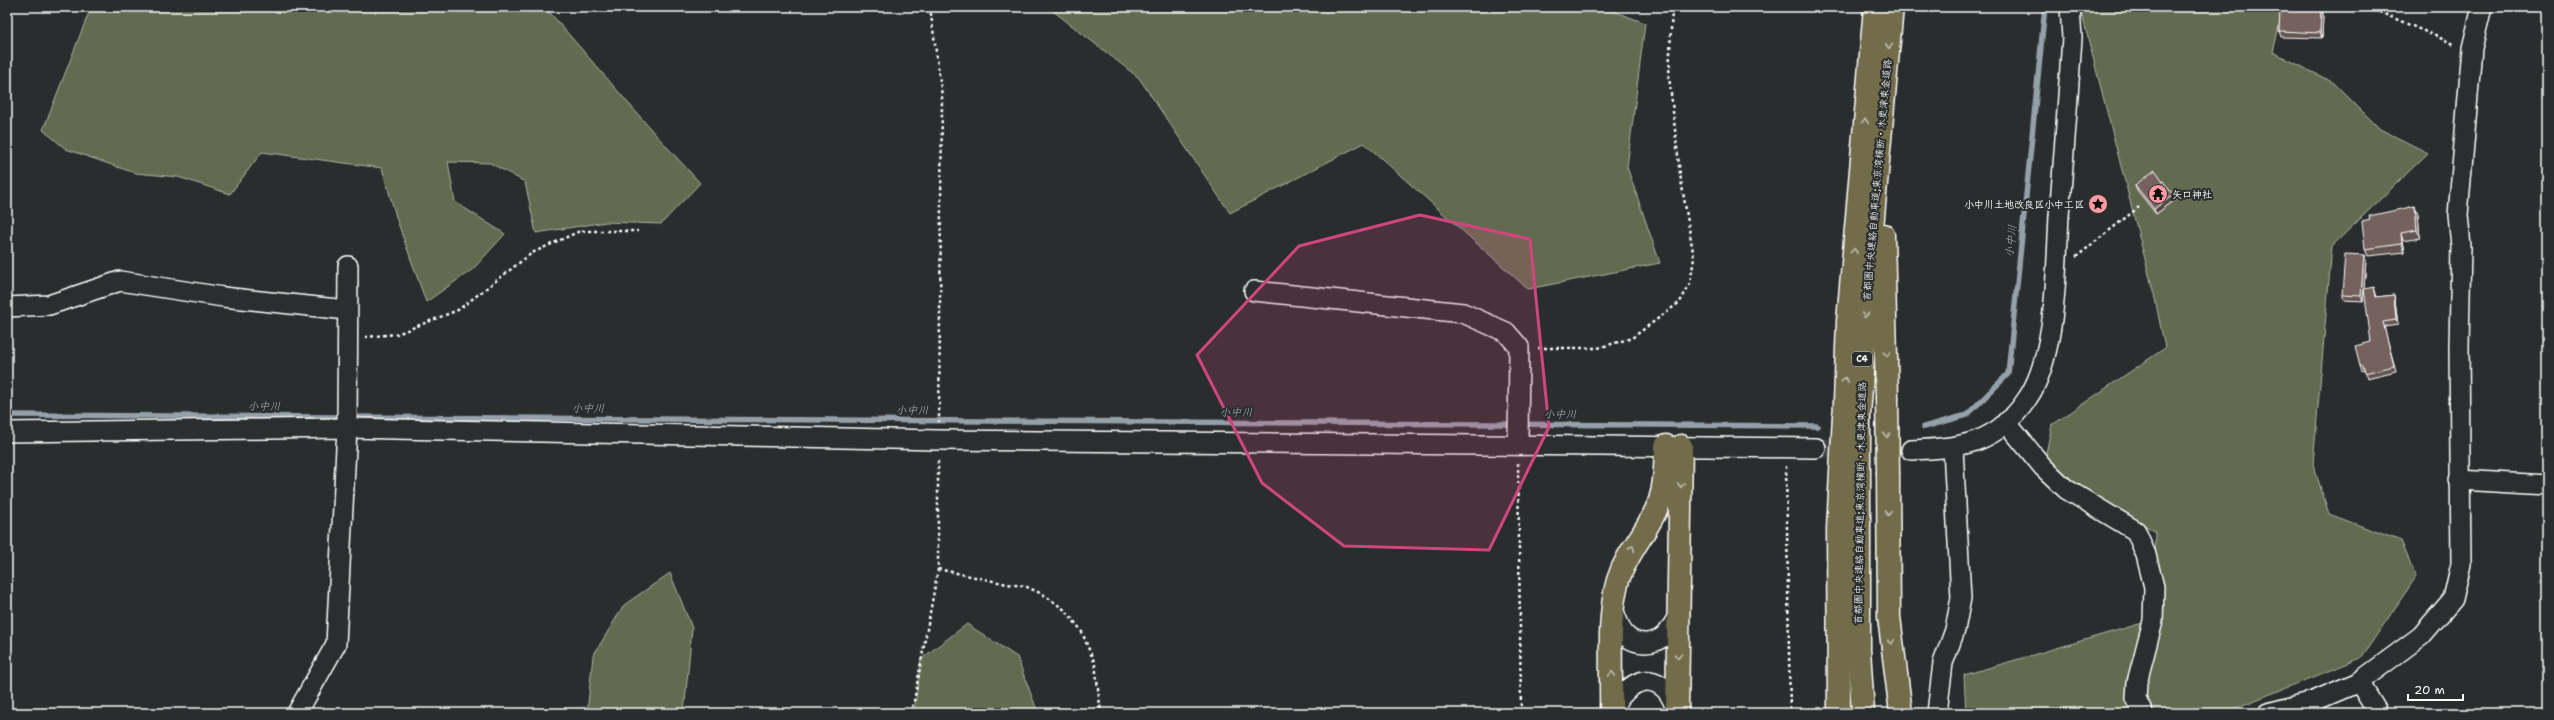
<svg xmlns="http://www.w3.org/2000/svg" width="2554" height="720" viewBox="0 0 2554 720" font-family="'Shantell Sans','Klee One',sans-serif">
<rect width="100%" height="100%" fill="#2a2d2e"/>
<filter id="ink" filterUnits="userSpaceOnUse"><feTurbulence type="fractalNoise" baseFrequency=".025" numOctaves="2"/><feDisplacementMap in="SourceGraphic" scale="8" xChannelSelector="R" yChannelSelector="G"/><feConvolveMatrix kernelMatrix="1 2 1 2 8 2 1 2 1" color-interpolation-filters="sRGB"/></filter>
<g filter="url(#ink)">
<g fill="#626a50" stroke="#b0b4a8">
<polygon points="91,7 545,7 655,134 700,183 661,224 606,222 536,233 525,182 490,163 448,162 455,202 505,234 473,269 426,302 397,220 382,168 262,152 230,194 178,177 135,173 66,149 43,130"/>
<polygon points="1048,7 1603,7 1645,23 1627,167 1660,263 1528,289 1364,143 1230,213 1139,78"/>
<polygon points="2080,7 2286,7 2282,13 2273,52 2334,83 2380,129 2428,153 2332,246 2313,464 2329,514 2401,541 2416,577 2361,658 2223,713 1966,713 1964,675 2153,620 2156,532 2043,467 2052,425 2165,348 2154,294"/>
<polygon points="670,573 692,628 684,713 587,713 593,656 624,605"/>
<polygon points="967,624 1017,657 1038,713 914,713 921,659"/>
</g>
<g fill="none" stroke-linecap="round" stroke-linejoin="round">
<g stroke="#95a1aa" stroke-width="5.5">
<polyline points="7,415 1817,426"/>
<polyline points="1924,427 1967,415 2008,374 2045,7"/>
</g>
<polyline stroke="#3f4243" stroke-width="19" stroke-dasharray="19 10" stroke-linecap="butt" points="1816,448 1911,450"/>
<defs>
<g id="minor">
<polyline points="1254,291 1463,313 1506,332 1519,347 1518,444"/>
<polyline points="7,307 49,305 120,281 223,297 347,310"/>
<polyline points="2006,422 2043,467 2066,489 2136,531 2146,555 2154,587 2153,621 2137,682 2136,698 2143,713"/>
<polyline points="7,432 347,428 938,440 1816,448"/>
<path d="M1911,450C1961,448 1997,444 2027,399C2057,356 2056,267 2059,216C2064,157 2068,97 2072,38L2070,7"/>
<polyline points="2459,480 2547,485"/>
<path d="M1613,609C1616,617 1619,626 1623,632C1632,646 1654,646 1665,635C1671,629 1675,622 1679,614"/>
<polyline points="2359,682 2378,713"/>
<polyline points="297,713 336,644 347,428 348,266"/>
<path d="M1611,713C1620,692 1644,667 1666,690C1671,695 1674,704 1677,710"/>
<polyline points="1937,713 1943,663 1955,630 1961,598 1953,448"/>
<polyline points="2268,713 2314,701 2359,682 2421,636 2453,599 2461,564 2459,347 2461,246 2458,215 2472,48 2482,7"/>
</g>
<g id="highway">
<polyline points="1883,235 1887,397"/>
<polyline points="1844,428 1848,321 1875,7"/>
<polyline points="1888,474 1889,617 1901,713"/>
<path d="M1611,713C1612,674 1607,617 1618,580C1628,549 1651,528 1660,500C1666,482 1665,464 1666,446"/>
<polyline points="1677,713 1681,446"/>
<polyline points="1839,713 1838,529 1844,415"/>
<polyline points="1863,713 1859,649 1859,416 1872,228 1892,7"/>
</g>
</defs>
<use href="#minor" stroke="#fff" stroke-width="22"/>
<use href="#highway" stroke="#fff" stroke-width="25"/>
<g stroke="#fff" stroke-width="2.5" stroke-dasharray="3 3" stroke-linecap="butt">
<polyline points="930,7 942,96 939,422"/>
<polyline points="2368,7 2454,44"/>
<polyline points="2076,257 2139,207"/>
<polyline points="365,337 397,334 458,310 532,253 580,231 638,231"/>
<polyline points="1538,348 1598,348 1632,338 1680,302 1690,284 1694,258 1680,174 1669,76 1672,7"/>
<polyline points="1518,463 1521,713"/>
<polyline points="1786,466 1790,713"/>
<polyline points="938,569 1007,584 1025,586 1044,595 1065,610 1081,630 1095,664 1101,713"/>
<polyline points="910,713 914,701 938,569 938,459"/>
</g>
<use href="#minor" stroke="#2a2d2e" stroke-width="19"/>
<use href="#highway" stroke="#726c4b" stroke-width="22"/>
<defs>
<polyline id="highway-bridge" points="1887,397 1888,474"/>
</defs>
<use href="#highway-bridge" stroke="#fff" stroke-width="25" stroke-linecap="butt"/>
<use href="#highway-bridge" stroke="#726c4b" stroke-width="22"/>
</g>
<g fill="#645451" stroke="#fff">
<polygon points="2321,9 2323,14 2322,38 2281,37 2279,31"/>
<polygon points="2135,185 2173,195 2175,200 2156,214 2137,190"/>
<polygon points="2415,206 2418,214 2420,238 2403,241 2405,252 2368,256 2365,249 2370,219"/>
<polygon points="2364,255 2366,260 2363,301 2344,300 2342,295"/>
<polygon points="2374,287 2377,297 2394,295 2395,300 2398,325 2384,327 2396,371 2367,378 2365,370 2362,371 2360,365 2371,342"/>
</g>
<g fill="#514542" stroke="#fff">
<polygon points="2321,9 2323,14 2322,38 2320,33"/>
<polygon points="2173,195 2175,200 2156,214 2154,209"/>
<polygon points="2415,206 2418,214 2420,238 2417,230"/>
<polygon points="2401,233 2403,241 2405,252 2402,244"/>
<polygon points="2364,255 2366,260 2363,301 2361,296"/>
<polygon points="2394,295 2395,300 2398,325 2396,320"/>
</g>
<g fill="#74625e" stroke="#fff">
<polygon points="2280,8 2321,9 2320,33 2279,31"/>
<polygon points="2155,170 2173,195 2154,209 2135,185"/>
<polygon points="2415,206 2417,230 2401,233 2402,244 2365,249 2362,221 2370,219 2369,216"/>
<polygon points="2345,254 2364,255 2361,296 2342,295"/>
<polygon points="2374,287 2376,297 2394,295 2396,320 2383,322 2394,366 2365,373 2363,365 2360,365 2355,346 2371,342 2364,289"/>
</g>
<defs><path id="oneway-chevron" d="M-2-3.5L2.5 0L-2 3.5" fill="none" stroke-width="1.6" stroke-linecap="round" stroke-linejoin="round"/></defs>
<g stroke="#c0bdae">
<use href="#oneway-chevron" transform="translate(1889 46) rotate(95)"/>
<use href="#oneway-chevron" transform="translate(1865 121) rotate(-85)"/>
<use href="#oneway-chevron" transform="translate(1854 251) rotate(-85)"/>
<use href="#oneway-chevron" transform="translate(1865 315) rotate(94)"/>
<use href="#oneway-chevron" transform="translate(1887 354) rotate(89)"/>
<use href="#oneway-chevron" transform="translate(1845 380) rotate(-87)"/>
<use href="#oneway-chevron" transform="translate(1887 435) rotate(90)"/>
<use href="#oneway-chevron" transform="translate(1681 485) rotate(91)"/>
<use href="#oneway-chevron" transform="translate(1888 513) rotate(90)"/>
<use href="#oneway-chevron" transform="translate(1632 548) rotate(-61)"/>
<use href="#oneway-chevron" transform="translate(1891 642) rotate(84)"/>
<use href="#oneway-chevron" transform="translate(1678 656) rotate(91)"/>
<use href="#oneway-chevron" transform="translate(1612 674) rotate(-89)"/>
</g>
</g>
<path fill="#ce467c" fill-opacity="0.2" stroke="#ce467c" stroke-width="3" stroke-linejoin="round" d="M1420,215L1530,239L1549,427L1489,550L1344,546L1262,483L1197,355L1299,246Z"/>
<defs>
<symbol id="temple-disc" viewBox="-11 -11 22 22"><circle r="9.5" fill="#ff9aa2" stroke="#2a2d2e"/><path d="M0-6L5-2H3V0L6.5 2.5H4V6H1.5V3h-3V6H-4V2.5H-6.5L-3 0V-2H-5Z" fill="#111"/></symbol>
<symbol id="sight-disc" viewBox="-11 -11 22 22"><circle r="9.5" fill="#ff9aa2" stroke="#2a2d2e"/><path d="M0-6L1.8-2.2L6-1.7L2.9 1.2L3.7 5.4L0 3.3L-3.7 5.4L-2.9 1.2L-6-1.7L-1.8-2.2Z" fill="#111"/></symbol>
</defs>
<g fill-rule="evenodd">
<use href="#temple-disc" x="2147" y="183" width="22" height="22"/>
<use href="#sight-disc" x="2087" y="193" width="22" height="22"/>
</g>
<g text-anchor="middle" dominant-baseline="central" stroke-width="4" stroke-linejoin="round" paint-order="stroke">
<rect fill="#2a2d2e" stroke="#bfc0c0" stroke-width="1" x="1852" y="352" width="20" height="14" rx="3"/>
<g font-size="9" font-weight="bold" fill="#fff">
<text x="1862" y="359">C4</text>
</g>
<g font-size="10" fill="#fff" stroke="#2a2d2e">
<text transform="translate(1877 180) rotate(-85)">首都圏中央連絡自動車道;東京湾横断・木更津東金道路</text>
<text transform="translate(1860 503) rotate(-89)">首都圏中央連絡自動車道;東京湾横断・木更津東金道路</text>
</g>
<g font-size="10" font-weight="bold" fill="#fff" stroke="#2a2d2e" text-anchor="start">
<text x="2172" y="194">矢口神社</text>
<text x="2084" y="204" text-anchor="end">小中川土地改良区小中工区</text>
</g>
<g font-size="11" font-style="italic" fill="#afb9c0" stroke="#2a2d2e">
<text transform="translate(2011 241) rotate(-84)">小中川</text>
<text x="264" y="406">小中川</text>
<text x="588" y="408">小中川</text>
<text x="912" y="410">小中川</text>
<text x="1236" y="412">小中川</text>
<text x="1560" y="414">小中川</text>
</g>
</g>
<rect width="2554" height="720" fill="none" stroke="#2a2d2e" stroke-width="24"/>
<rect x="12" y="12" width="2530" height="696" fill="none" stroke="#fff" stroke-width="1.5" filter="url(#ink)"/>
<path d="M2408 694v6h55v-6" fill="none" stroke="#ffffff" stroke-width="2"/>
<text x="2414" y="694" font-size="12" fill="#ffffff" stroke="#2a2d2e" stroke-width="3" paint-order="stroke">20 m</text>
</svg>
